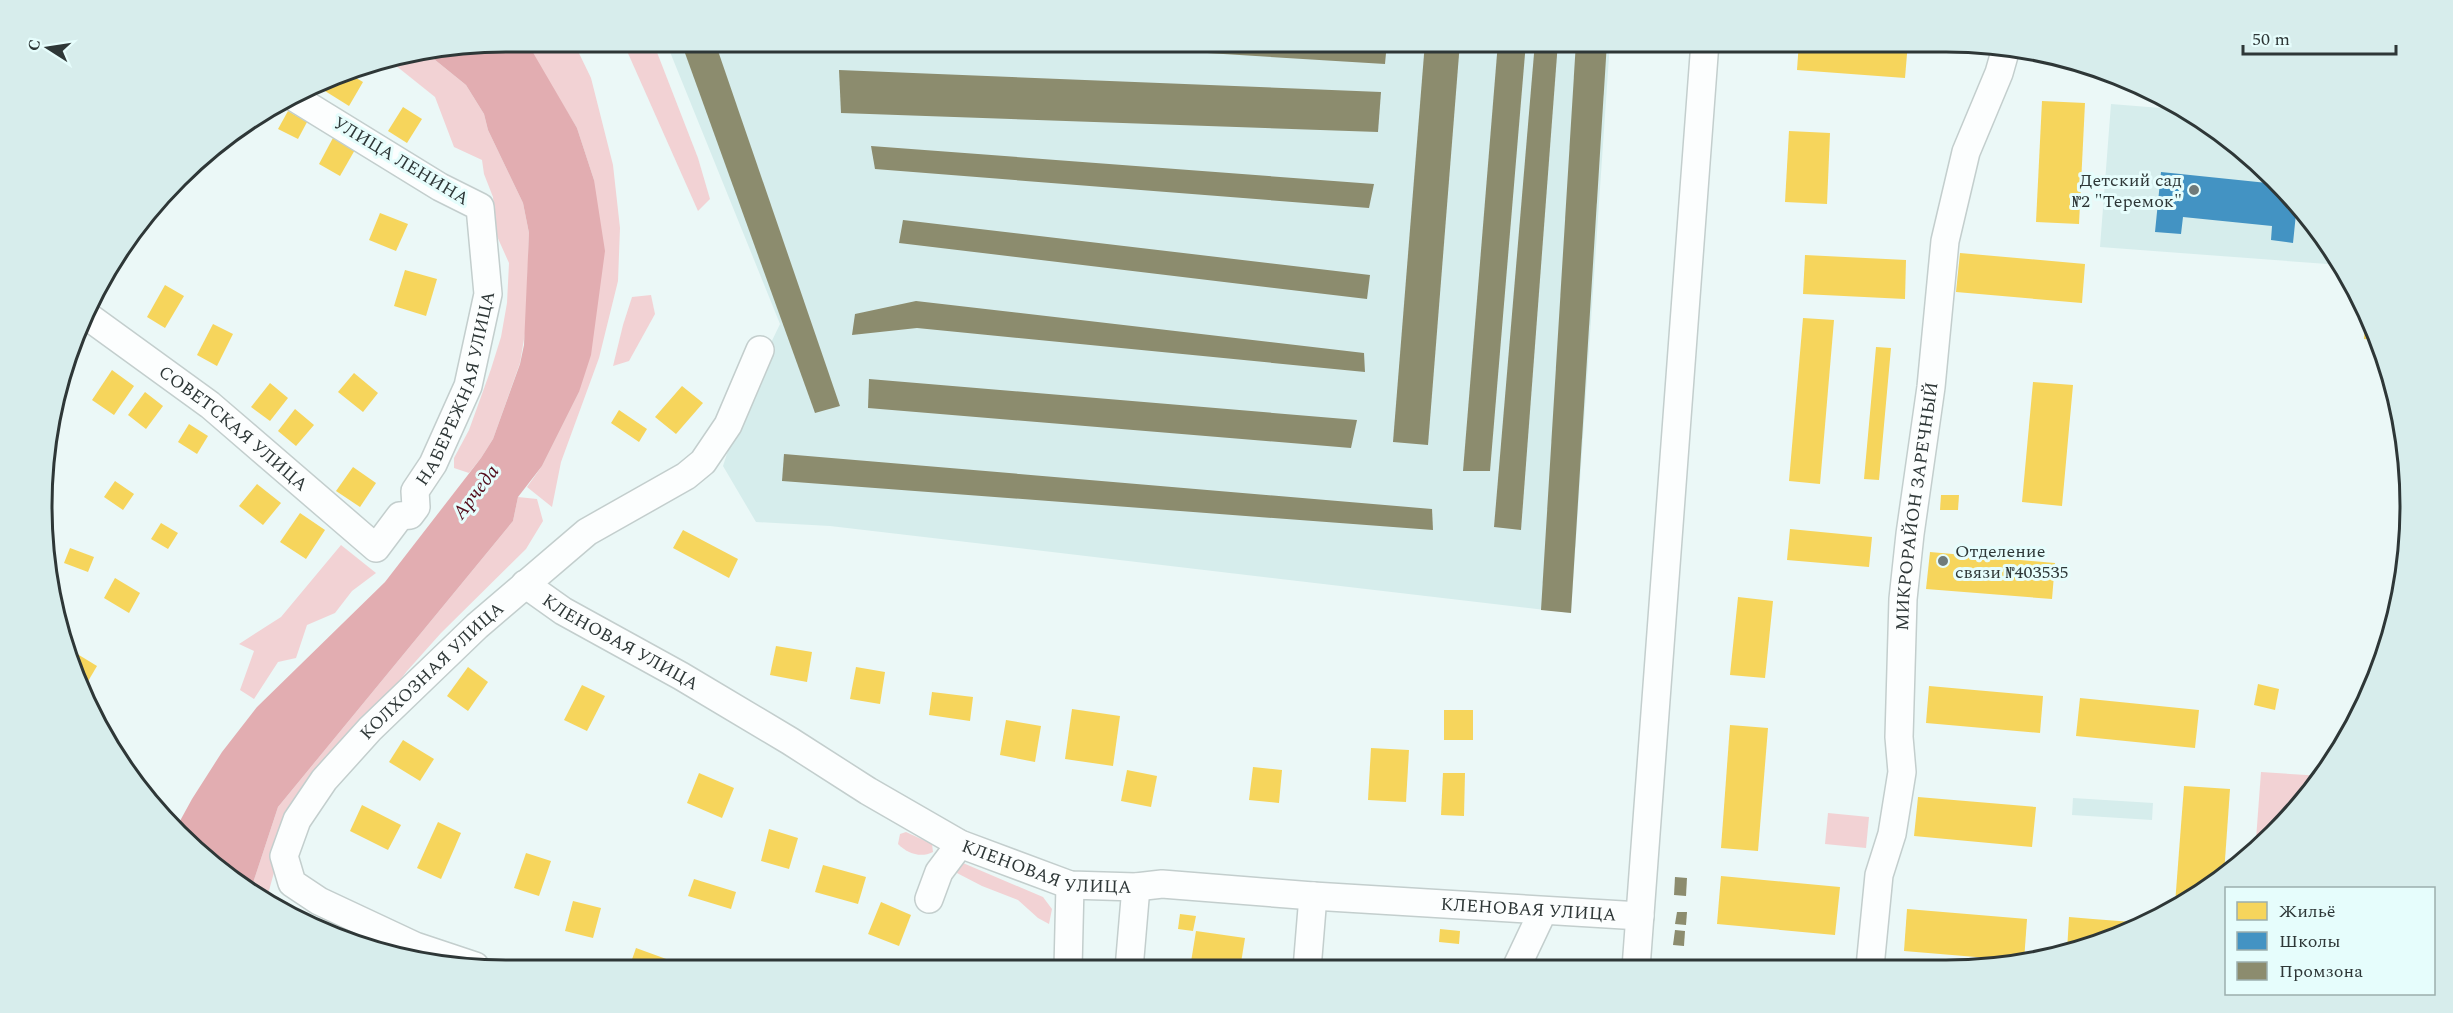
<svg xmlns="http://www.w3.org/2000/svg" width="2453" height="1013" viewBox="0 0 2453 1013" font-family="Spectral,serif">
<rect width="100%" height="100%" fill="#ebf8f7"/>
<g fill="#d6edec">
<polygon points="666,42 1610,42 1571,613 830,526 756,522 723,466 746,395 780,324"/>
<polygon points="2111,104 2186,110 2253,157 2315,223 2341,265 2100,247"/>
<polygon points="2073,798 2153,803 2152,820 2072,815"/>
</g>
<g fill="#f2d2d4">
<polygon points="525,42 571,42 576,47 591,78 613,165 620,228 618,281 599,358 561,462 552,507 527,487 542,466 579,392 594,180 577,128"/>
<polygon points="623,42 653,42 698,158 710,199 698,211"/>
<polygon points="429,55 466,85 484,114 488,130 523,203 529,233 526,327 520,363 493,439 481,458 469,473 454,468 454,458 469,430 491,369 501,337 507,303 509,263 496,234 493,197 484,174 482,160 454,147 435,97 390,61"/>
<polygon points="651,295 655,314 629,361 613,366 623,325 632,297"/>
<polygon points="518,497 537,499 543,521 526,549 441,633 407,671 363,729 276,865 267,898 251,889 278,807 513,521"/>
<polygon points="341,545 376,573 352,591 335,613 307,625 296,658 278,662 254,699 240,690 254,651 239,644 281,617"/>
<polygon points="2261,772 2322,776 2255,853"/>
<polygon points="1828,813 1869,817 1866,848 1825,844"/>
<path d="M906,832L932,844L933,852C921,858 908,854 898,844L900,834Z"/>
<polygon points="963,863 1043,897 1052,909 1049,924 1038,918 1018,900 982,886 955,872"/>
</g>
<polygon fill="#e2adb1" points="506,42 525,42 528,44 577,128 594,180 605,251 591,355 579,392 542,466 518,497 513,521 278,807 251,889 223,875 175,830 192,799 222,752 257,707 385,582 481,458 493,439 520,364 524,345 529,233 523,203 488,130 484,114 466,85 429,55"/>
<g fill="#f6d55c">
<polygon points="1799,42 1908,42 1905,78 1797,70"/>
<polygon points="346,72 363,82 349,106 325,91 332,78"/>
<polygon points="2042,101 2085,103 2079,224 2036,222"/>
<polygon points="270,107 261,124 253,119"/>
<polygon points="403,107 422,119 407,143 388,131"/>
<polygon points="288,111 307,122 298,139 278,129"/>
<polygon points="1789,131 1830,133 1827,204 1785,202"/>
<polygon points="334,136 356,148 340,176 319,164"/>
<polygon points="380,213 408,224 396,251 369,240"/>
<polygon points="1960,253 2085,264 2082,303 1956,292"/>
<polygon points="1805,255 1906,260 1905,299 1803,294"/>
<polygon points="405,270 437,279 426,316 394,306"/>
<polygon points="106,272 114,277 101,299 95,295"/>
<polygon points="165,285 184,296 165,328 147,317"/>
<polygon points="2366,309 2374,330 2378,340 2364,339"/>
<polygon points="1803,318 1834,320 1820,484 1789,481"/>
<polygon points="213,324 233,334 217,366 197,355"/>
<polygon points="1876,347 1891,348 1879,480 1864,479"/>
<polygon points="112,370 134,386 114,415 92,400"/>
<polygon points="354,373 378,393 363,412 338,392"/>
<polygon points="2033,382 2073,385 2062,506 2022,502"/>
<polygon points="270,383 288,398 270,421 251,407"/>
<polygon points="682,386 703,403 676,434 655,417"/>
<polygon points="145,392 163,406 146,429 128,415"/>
<polygon points="295,409 314,425 296,446 278,431"/>
<polygon points="619,410 647,429 639,442 611,423"/>
<polygon points="189,424 208,436 197,454 178,442"/>
<polygon points="353,467 376,483 360,507 336,491"/>
<polygon points="115,481 134,494 123,510 104,497"/>
<polygon points="257,484 281,503 263,525 239,506"/>
<polygon points="1941,495 1959,495 1958,510 1940,510"/>
<polygon points="300,513 325,530 306,559 280,542"/>
<polygon points="161,523 178,533 168,549 151,539"/>
<polygon points="1790,529 1872,537 1869,567 1787,560"/>
<polygon points="683,530 738,559 729,578 673,548"/>
<polygon points="70,548 94,557 88,572 64,563"/>
<polygon points="1930,552 2055,563 2052,599 1926,589"/>
<polygon points="115,578 140,593 129,613 104,598"/>
<polygon points="1738,597 1773,601 1765,678 1730,675"/>
<polygon points="776,646 812,652 807,682 770,675"/>
<polygon points="74,652 97,666 87,683 82,680 73,655"/>
<polygon points="468,667 488,682 468,711 447,696"/>
<polygon points="856,667 885,672 880,704 850,699"/>
<polygon points="2258,684 2279,689 2275,710 2254,705"/>
<polygon points="582,685 605,696 587,731 564,720"/>
<polygon points="1929,686 2043,696 2040,733 1926,723"/>
<polygon points="932,692 973,697 970,721 929,715"/>
<polygon points="2080,698 2199,710 2195,748 2076,736"/>
<polygon points="1072,709 1120,716 1113,766 1065,759"/>
<rect x="1444" y="710" width="29" height="30"/>
<polygon points="1006,720 1041,726 1035,762 1000,755"/>
<polygon points="1730,725 1768,728 1758,851 1721,848"/>
<polygon points="403,740 434,759 420,781 389,762"/>
<polygon points="1371,748 1409,750 1406,802 1368,800"/>
<polygon points="1253,767 1282,770 1279,803 1249,800"/>
<polygon points="1127,770 1157,776 1151,807 1121,801"/>
<polygon points="699,773 734,788 722,818 687,803"/>
<polygon points="1443,773 1465,773 1464,816 1441,815"/>
<polygon points="2184,786 2230,789 2224,874 2175,904"/>
<polygon points="1918,797 2036,807 2032,847 1914,836"/>
<polygon points="362,805 401,825 388,850 350,831"/>
<polygon points="438,822 461,833 441,879 417,868"/>
<polygon points="769,829 798,838 789,869 761,861"/>
<polygon points="526,853 551,861 539,896 514,888"/>
<polygon points="823,865 866,877 858,904 815,892"/>
<polygon points="1721,876 1840,887 1835,935 1717,924"/>
<polygon points="694,879 736,892 731,909 688,896"/>
<polygon points="573,901 601,908 593,938 565,931"/>
<polygon points="881,902 911,915 899,946 868,934"/>
<polygon points="1907,909 2027,919 2024,961 1904,951"/>
<polygon points="1180,914 1196,916 1193,931 1178,929"/>
<polygon points="2069,917 2093,919 2145,923 2125,936 2067,951"/>
<polygon points="1440,929 1460,931 1459,944 1439,942"/>
<polygon points="1196,931 1245,938 1240,969 1190,968"/>
<polygon points="636,948 669,960 665,971 628,971"/>
</g>
<polygon fill="#4393c3" points="2161,172 2277,184 2297,204 2293,243 2271,240 2272,226 2183,217 2181,234 2155,232"/>
<g fill="#8c8c6e">
<polygon points="681,42 715,42 840,406 815,413"/>
<polygon points="1061,42 1387,42 1385,64 1061,44"/>
<polygon points="1425,42 1460,42 1428,445 1393,442"/>
<polygon points="1498,42 1526,42 1490,471 1463,471"/>
<polygon points="1535,42 1558,42 1521,530 1494,527"/>
<polygon points="1576,42 1607,42 1571,613 1541,610"/>
<polygon points="839,70 1381,92 1378,132 841,113"/>
<polygon points="871,146 1374,184 1369,208 875,169"/>
<polygon points="903,220 1370,275 1367,299 899,243"/>
<polygon points="916,301 1364,353 1365,372 917,328 852,335 855,314"/>
<polygon points="869,379 1357,420 1351,448 868,408"/>
<polygon points="784,454 1432,509 1433,530 782,481"/>
<polygon points="2405,454 2410,476 2408,532 2401,532"/>
<polygon points="1675,877 1687,878 1686,896 1674,895"/>
<polygon points="1677,912 1687,912 1686,925 1675,924"/>
<polygon points="1675,930 1685,931 1684,946 1673,945"/>
</g>
<g fill="none" stroke-linecap="round" stroke-linejoin="round">
<defs>
<g id="minor">
<path id="s1" d="M86,315L210,405L376,548L400,516L410,515L416,507L415,491L433,464L468,386L488,294L480,207L440,187L292,96"/>
<path id="s2" d="M525,584L563,611L681,676L790,741L868,791L960,844L1070,885L1136,887L1162,884L1313,896L1640,916"/>
<polyline points="929,899 939,872 960,844"/>
<path id="s3" d="M475,966L415,946L319,901L292,883L284,856L297,820L324,780L370,729L477,626L587,532L686,476L703,462L728,425L760,350"/>
<path id="s4" d="M1870,967L1879,875L1892,834L1902,772L1899,737L1903,599L1910,534L1931,387L1945,241L1966,152L1999,73L2005,52"/>
<polyline points="1516,968 1543,911"/>
<polyline points="1636,968 1705,42"/>
<polyline points="1068,969 1070,885"/>
<polyline points="1129,969 1136,887"/>
<polyline points="1307,969 1313,896"/>
</g>
</defs>
<use href="#minor" stroke="#c3cecd" stroke-width="30"/>
<use href="#minor" stroke="#fcfefe" stroke-width="27"/>
</g>
<g fill="#707b7a" stroke="#e6fdfc" stroke-width="2">
<circle cx="2194" cy="190" r="6"/>
<circle cx="1943" cy="561" r="6"/>
</g>
<g text-anchor="middle" dominant-baseline="central" stroke-width="6" stroke-linejoin="round" paint-order="stroke">
<g font-size="18" fill="#2e3737" stroke="#e6fdfc">
<text transform="translate(401 161) rotate(31)">УЛИЦА ЛЕНИНА</text>
<text stroke="none"><textPath href="#s1" startOffset="560">НАБЕРЕЖНАЯ УЛИЦА</textPath></text>
<text stroke="none"><textPath href="#s1" startOffset="186">СОВЕТСКАЯ УЛИЦА</textPath></text>
<text stroke="none"><textPath href="#s4" startOffset="465">МИКРОРАЙОН ЗАРЕЧНЫЙ</textPath></text>
<text stroke="none"><textPath href="#s2" startOffset="112">КЛЕНОВАЯ УЛИЦА</textPath></text>
<text stroke="none"><textPath href="#s3" startOffset="470">КОЛХОЗНАЯ УЛИЦА</textPath></text>
<text stroke="none"><textPath href="#s2" startOffset="598">КЛЕНОВАЯ УЛИЦА</textPath></text>
<text stroke="none"><textPath href="#s2" startOffset="1084">КЛЕНОВАЯ УЛИЦА</textPath></text>
</g>
<g font-size="18" fill="#2e3737" stroke="#e6fdfc" text-anchor="end">
<text x="2182" y="180">Детский сад<tspan x="2182" dy="21">№2 "Теремок"</tspan></text>
<text x="1955" y="551" text-anchor="start">Отделение<tspan x="1955" dy="21">связи №403535</tspan></text>
</g>
<g font-size="20" font-style="italic" fill="#530b1a" stroke="#e6fdfc">
<text transform="translate(476 492) rotate(-53)">Арчеда</text>
</g>
</g>
<path d="M0 0H2453V1013H0ZM506 52H1946A454 454 0 0 1 2400 506V506A454 454 0 0 1 1946 960H506A454 454 0 0 1 52 506V506A454 454 0 0 1 506 52Z" fill="#d7edec" fill-rule="evenodd"/>
<path fill="none" stroke="#2e3737" stroke-width="3" d="M506 52H1946A454 454 0 0 1 2400 506V506A454 454 0 0 1 1946 960H506A454 454 0 0 1 52 506V506A454 454 0 0 1 506 52Z"/>
<rect x="2225" y="887" width="210" height="108" fill="#e6fdfc" stroke="#9caead" stroke-width="1.5"/>
<rect x="2237" y="902" width="30" height="18" fill="#f6d55c" stroke="#9caead" stroke-width="1.5"/>
<text x="2279" y="917" font-size="18" fill="#2e3737">Жильё</text>
<rect x="2237" y="932" width="30" height="18" fill="#4393c3" stroke="#9caead" stroke-width="1.5"/>
<text x="2279" y="947" font-size="18" fill="#2e3737">Школы</text>
<rect x="2237" y="962" width="30" height="18" fill="#8c8c6e" stroke="#9caead" stroke-width="1.5"/>
<text x="2279" y="977" font-size="18" fill="#2e3737">Промзона</text>
<g transform="translate(48 48) rotate(282)" stroke="#e6fdfc" stroke-width="4.5" paint-order="stroke">
<path d="M0-4.5L10 22L0 15L-10 22Z" fill="#2e3737"/>
<text y="-9" font-size="16" font-weight="bold" text-anchor="middle" fill="#2e3737">С</text>
</g>
<path d="M2243 45v9h153v-9" fill="none" stroke="#2e3737" stroke-width="3"/>
<text x="2252" y="45" font-size="18" fill="#2e3737" stroke="#e6fdfc" stroke-width="4.5" paint-order="stroke">50 m</text>
</svg>
